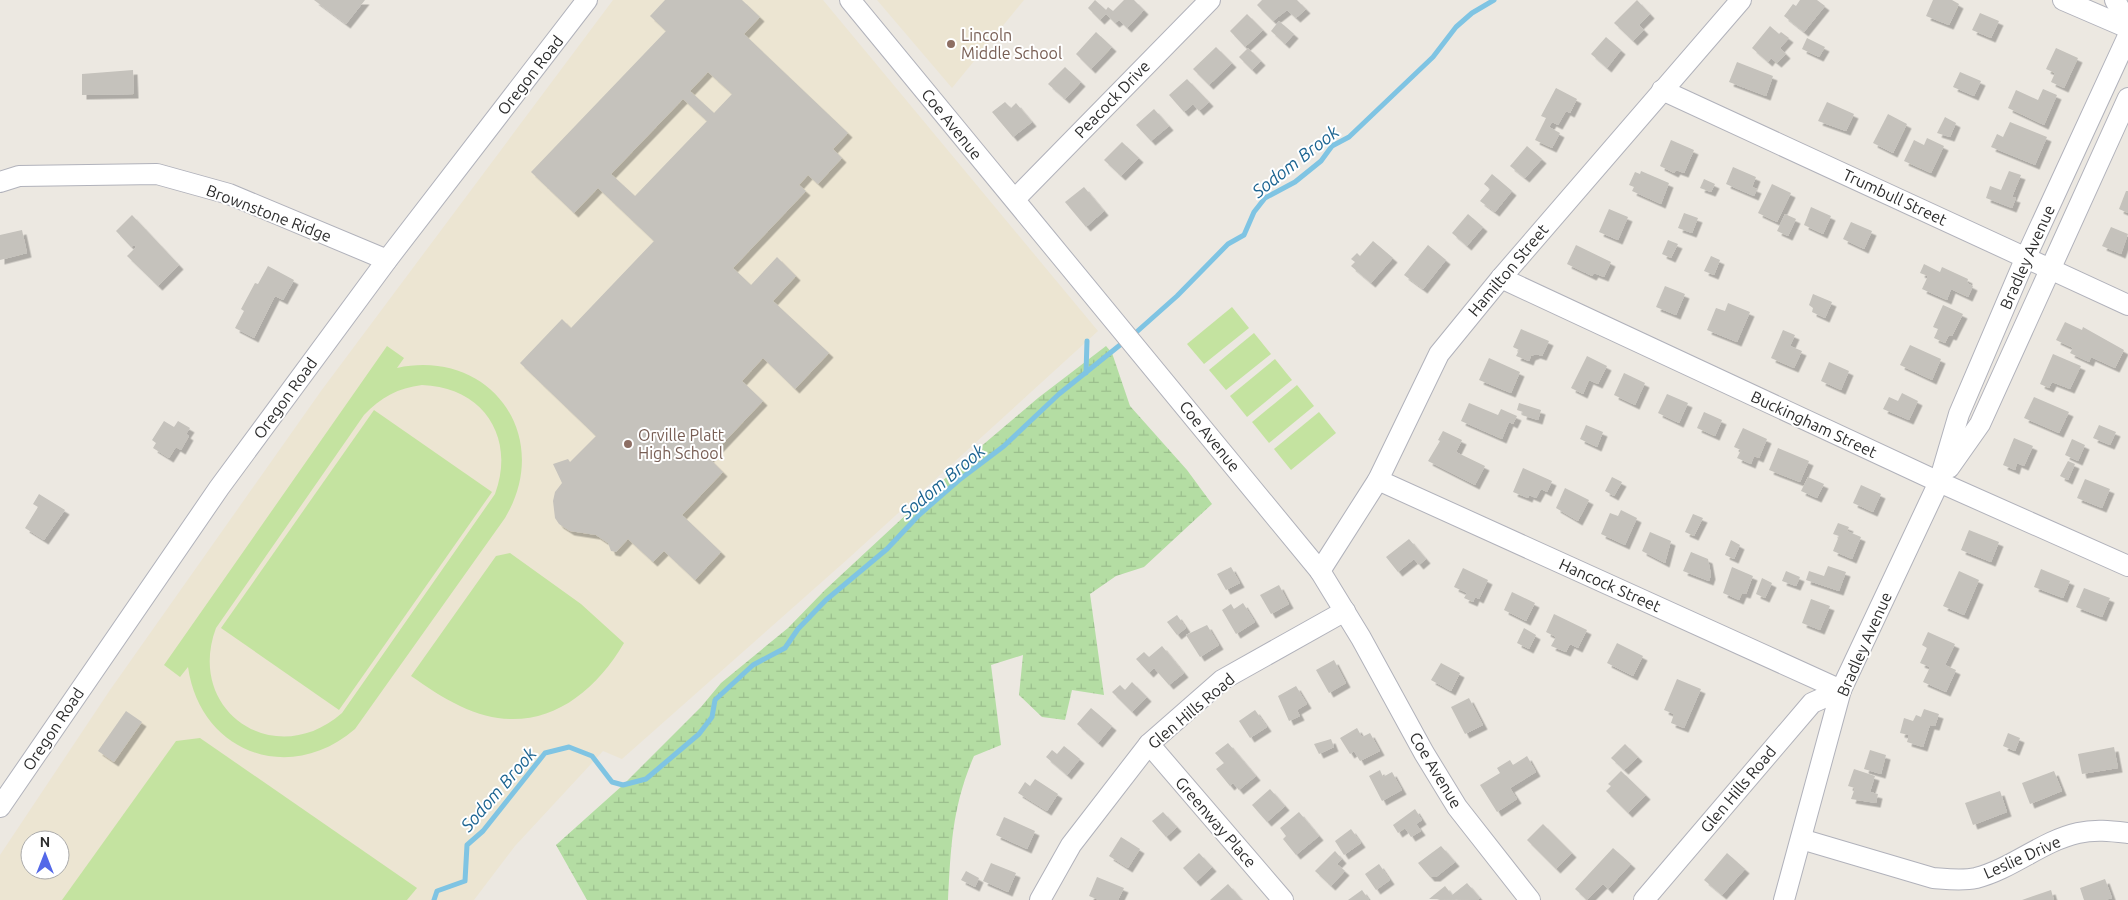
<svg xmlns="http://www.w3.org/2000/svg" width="2128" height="900" viewBox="0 0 2128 900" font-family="Ubuntu,sans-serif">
<defs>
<pattern id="wetland-marsh" width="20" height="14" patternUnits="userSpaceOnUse" patternTransform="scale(1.25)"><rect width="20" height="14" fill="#b4dda3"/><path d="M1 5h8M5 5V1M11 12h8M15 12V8" fill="none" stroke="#9bbe8d"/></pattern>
<filter id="shadow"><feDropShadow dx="4.5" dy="4.5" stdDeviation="0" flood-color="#0004"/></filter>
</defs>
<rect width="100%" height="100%" fill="#ece8e1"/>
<g fill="#ece5d2" fill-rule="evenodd">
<path d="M613,0H823L1098,331L850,557L622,759L603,751L515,846L474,900H0V855L110,690L321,391ZM30,840H60V870H30Z"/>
<polygon points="877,0 1024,0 952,88"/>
</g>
<path fill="url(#wetland-marsh)" d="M1106,346L1112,353L1130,406L1187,470L1212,504L1144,567L1116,576L1090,594L1104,695L1072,690L1065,720L1042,717L1019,695L1023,655L991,665L1001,745L974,756C952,807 951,846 948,900H587L556,845L623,785L701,707L721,683L788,628L825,590L965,460L1038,398Z"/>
<g fill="#c4e3a0" fill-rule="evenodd">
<polygon points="1232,307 1249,328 1204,364 1187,344"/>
<polygon points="1254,333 1271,354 1226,390 1209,370"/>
<path d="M387,346L404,358L397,368C490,348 554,436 505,518L355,729C289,786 200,752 188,667L180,677L164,665ZM422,385C483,387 516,437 495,494L342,713C275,772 185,711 216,628L364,415C381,397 398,388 422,385Z"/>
<polygon points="1275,359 1292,380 1247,417 1230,396"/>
<polygon points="1297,385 1314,406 1269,443 1252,422"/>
<polygon points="374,410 492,492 339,710 221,628"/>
<polygon points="1319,412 1336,433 1291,470 1274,449"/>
<path d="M510,553L581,604L624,643C588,704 530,740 460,706C443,698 427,687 411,676L496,556Z"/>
<polygon points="200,738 417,888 407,900 62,900 176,741"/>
</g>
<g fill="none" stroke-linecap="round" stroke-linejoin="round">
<g stroke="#7fc4e3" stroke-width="5">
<polyline points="1132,336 1177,296 1228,244 1244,235 1254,212 1265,198 1295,182 1321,161 1332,146 1349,137 1433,57 1456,27 1472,13 1494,0"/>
<polyline points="1086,373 1087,341"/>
<polyline points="434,900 437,891 465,881 467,845 483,831 545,753 569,747 592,756 612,782 623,785 646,779 699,734 712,717 715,700 753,665 785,648 798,629 826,600 887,549 919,515 959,480 1004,446 1059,394 1125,341"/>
</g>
</g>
<g fill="#c5c2bc" fill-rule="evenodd" filter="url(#shadow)">
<polygon points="314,0 365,0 346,24"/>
<path d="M665,0H742L760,17L744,34L848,133L833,149L842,158L818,184L808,175L799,185L806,191L733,268L751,285L777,257L796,276L773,301L829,353L795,389L763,358L742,381L763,401L709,458L723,472L682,515L721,552L695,580L664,551L653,562L628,539L616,552L611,551L608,543L596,535L570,531L559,524L555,518L553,501L555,492L562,483L553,464L568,459L570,462L596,436L520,363L562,319L571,328L654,241L598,188L574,213L531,172L666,31L650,16ZM708,72L732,94L714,113L690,91ZM683,99L707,121L635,196L611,174Z"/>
<polygon points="1095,0 1106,10 1108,7 1113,11 1124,0 1134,0 1144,10 1127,28 1119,20 1115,23 1106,14 1100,20 1088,8"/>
<polygon points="1262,0 1297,0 1306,9 1296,18 1287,10 1273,21 1257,5"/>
<polygon points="1637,0 1650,14 1639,25 1644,30 1633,41 1614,23"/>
<polygon points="1800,0 1817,0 1825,6 1804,32 1784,16 1793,4 1796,6"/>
<polygon points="1933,0 1952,0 1959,4 1949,25 1926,16"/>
<polygon points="1980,13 1999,21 1991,38 1972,30"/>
<polygon points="1247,14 1263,30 1245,47 1230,31"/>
<polygon points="1279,21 1294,34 1285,44 1271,31"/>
<polygon points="1770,26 1779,34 1781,32 1789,38 1780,48 1786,54 1777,63 1771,58 1768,62 1752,48"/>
<polygon points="1096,32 1112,47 1091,69 1076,54"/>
<polygon points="1606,37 1621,50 1607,68 1591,54"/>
<polygon points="1807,38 1825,47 1819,57 1802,49"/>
<polygon points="1216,47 1232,63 1209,85 1193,69"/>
<polygon points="1248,48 1261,61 1252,70 1239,57"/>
<polygon points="2056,48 2078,58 2064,88 2051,82 2055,73 2046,69"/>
<polygon points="1737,62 1773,76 1766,96 1729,82"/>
<polygon points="1065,67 1081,82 1065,99 1048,84"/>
<polygon points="133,70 134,94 82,95 82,74"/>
<polygon points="1960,72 1981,81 1974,96 1953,87"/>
<polygon points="1187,79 1209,102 1199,111 1193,104 1184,112 1169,95"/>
<polygon points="1556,88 1577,99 1570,113 1566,111 1558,125 1552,122 1549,127 1560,133 1552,148 1535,140 1546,118 1541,116"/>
<polygon points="2043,89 2057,95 2044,125 2008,108 2016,90 2038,100"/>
<polygon points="1005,102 1011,108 1016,103 1032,122 1013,137 992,112"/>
<polygon points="1827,102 1854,114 1846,131 1818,121"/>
<polygon points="1154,109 1169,126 1151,141 1136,125"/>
<polygon points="1888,114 1907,124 1893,153 1873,143"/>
<polygon points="1945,117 1956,123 1950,137 1937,133"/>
<polygon points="2010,122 2047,137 2035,165 1991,147 1997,134 2003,137"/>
<polygon points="1927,138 1944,146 1931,173 1904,161 1914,140 1924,145"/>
<polygon points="1671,140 1694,150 1684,173 1676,170 1674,173 1660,166"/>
<polygon points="1122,142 1139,158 1121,176 1104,160"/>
<polygon points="1527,146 1542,159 1525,178 1510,166"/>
<polygon points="1733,167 1756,177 1752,187 1757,189 1754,196 1726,184"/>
<polygon points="1641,171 1669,183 1661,204 1632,191 1634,187 1629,185 1635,172 1640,174"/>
<polygon points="2009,171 2021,175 2012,197 2016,198 2012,208 1986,198 1990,186 2001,190"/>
<polygon points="1492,174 1512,191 1495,212 1480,201 1490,189 1484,184"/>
<polygon points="1704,179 1715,184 1711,192 1700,188"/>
<polygon points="1772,184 1791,193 1777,222 1758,213"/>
<polygon points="1084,187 1104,211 1086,227 1065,202"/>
<polygon points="2126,191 2128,191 2128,213 2119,209"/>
<polygon points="1811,207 1831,216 1823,234 1804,225"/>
<polygon points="1609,209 1628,217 1618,240 1599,232"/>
<polygon points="1684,213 1698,218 1692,233 1678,228"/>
<polygon points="1468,214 1483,227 1467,246 1452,233"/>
<polygon points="1785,214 1796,219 1788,236 1777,231"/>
<polygon points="132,215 179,265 158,286 127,256 136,247 134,245 131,247 116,231"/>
<polygon points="1851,222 1872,231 1864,249 1843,239"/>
<polygon points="2111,227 2128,234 2121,254 2102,246"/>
<polygon points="22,230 27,253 0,260 0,235"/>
<polygon points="1668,240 1678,244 1671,258 1662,254"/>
<polygon points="1373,241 1393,258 1371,283 1351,266 1355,262 1351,259 1357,253 1360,256"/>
<polygon points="1428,245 1446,260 1423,289 1404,275"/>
<polygon points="1576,245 1611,262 1604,277 1594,273 1592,276 1567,264"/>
<polygon points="1711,256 1720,260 1714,275 1704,271"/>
<polygon points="1924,264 1940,272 1942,267 1968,279 1967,283 1973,286 1968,297 1951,289 1947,300 1922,289 1928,276 1920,273"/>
<polygon points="268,266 294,280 283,300 275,296 254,338 235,328 244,311 241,309 255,283 258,284"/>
<polygon points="1665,286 1685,294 1676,315 1656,307"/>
<polygon points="1813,294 1832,302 1825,318 1812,312 1813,308 1809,305"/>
<polygon points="1728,303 1750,312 1737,342 1707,330 1716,308 1725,311"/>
<polygon points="1943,305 1963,314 1952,336 1949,335 1945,343 1934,338 1938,329 1933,327"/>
<polygon points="2065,322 2082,330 2083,327 2124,350 2115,368 2091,357 2089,362 2070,353 2073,348 2056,340"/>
<polygon points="1521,329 1549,341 1542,356 1536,354 1531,356 1529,361 1516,356 1519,350 1513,347"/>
<polygon points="1783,330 1795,335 1790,346 1802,351 1794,368 1771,358"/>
<polygon points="1910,345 1941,359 1932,380 1900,365"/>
<polygon points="2053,354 2081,366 2070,389 2052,382 2049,388 2040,384"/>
<polygon points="1587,356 1607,366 1598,384 1589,380 1583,394 1571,388"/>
<polygon points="1489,358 1520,372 1511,393 1479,380"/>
<polygon points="1829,362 1849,371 1841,390 1821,381"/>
<polygon points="1624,373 1645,383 1635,405 1614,395"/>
<polygon points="1902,393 1918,401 1909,420 1883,409 1889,397 1898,401"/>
<polygon points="1667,394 1688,403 1679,423 1658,413"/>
<polygon points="2034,397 2069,412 2059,433 2024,418"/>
<polygon points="1469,403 1498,415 1501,409 1517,416 1513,424 1509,422 1502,439 1461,421"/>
<polygon points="1519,403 1541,410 1538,420 1522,415 1523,412 1517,410"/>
<polygon points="1704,412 1722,420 1715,436 1697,428"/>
<polygon points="164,421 174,427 178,421 190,428 186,434 189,436 181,450 176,447 169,458 153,448 156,443 152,440"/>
<polygon points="1586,425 1603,432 1597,447 1580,439"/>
<polygon points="2099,425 2116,432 2110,445 2093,438"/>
<polygon points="1743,428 1767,439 1759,458 1754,456 1751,464 1737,458 1741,450 1734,447"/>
<polygon points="1443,431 1462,440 1456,452 1485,466 1475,485 1428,461 1440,441 1438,440"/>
<polygon points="2014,438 2033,446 2024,466 2017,463 2015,470 2003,465"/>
<polygon points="2072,439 2085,445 2078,461 2065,455"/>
<polygon points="1778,448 1809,461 1800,482 1769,470"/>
<polygon points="2068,461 2075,464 2068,480 2060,476"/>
<polygon points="1523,468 1552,481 1547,492 1541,489 1536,498 1529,495 1528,498 1513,492"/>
<polygon points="1612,477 1622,482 1614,496 1605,491"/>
<polygon points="1808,477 1824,484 1817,498 1801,491"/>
<polygon points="2085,479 2110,489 2102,508 2077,498"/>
<polygon points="1861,485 1881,494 1873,512 1853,503"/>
<polygon points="1565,488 1589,500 1578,521 1556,508"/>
<polygon points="39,494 65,510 44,540 25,528 38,507 33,504"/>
<polygon points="1621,510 1637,518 1625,545 1601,534 1610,513 1618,516"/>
<polygon points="1693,514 1703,518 1694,536 1685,532"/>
<polygon points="1838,523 1849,527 1847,531 1861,537 1852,559 1833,551 1839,536 1833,534"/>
<polygon points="1969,530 1999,542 1991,562 1961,550"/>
<polygon points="1650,532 1671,541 1665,563 1642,551"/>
<polygon points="1409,539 1426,559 1419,565 1414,559 1398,572 1386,557"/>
<polygon points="1731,540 1740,545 1734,559 1725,555"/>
<polygon points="1691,552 1708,559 1711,575 1709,581 1683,571"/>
<polygon points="1828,566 1846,572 1839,591 1806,580 1809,571 1824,576"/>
<polygon points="1231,567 1240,583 1226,590 1217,574"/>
<polygon points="1732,567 1753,576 1746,594 1742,593 1739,600 1723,593"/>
<polygon points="1463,568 1488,580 1479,599 1475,597 1473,602 1464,598 1467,593 1454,587"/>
<polygon points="2041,569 2070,581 2063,598 2034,587"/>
<polygon points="1786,571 1800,577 1796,586 1782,581"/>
<polygon points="1959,571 1979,580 1964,615 1943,606"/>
<polygon points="1762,578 1772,583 1765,598 1756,594"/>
<polygon points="1279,585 1289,604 1271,614 1260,595"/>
<polygon points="2084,588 2110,598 2102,617 2076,607"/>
<polygon points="1512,592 1535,603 1526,621 1504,610"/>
<polygon points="1811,599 1830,606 1820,630 1802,623"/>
<polygon points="1243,603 1255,622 1236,634 1222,610 1231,604 1234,609"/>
<polygon points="1554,614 1587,630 1578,648 1570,644 1566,652 1551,646 1556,637 1546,632"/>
<polygon points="1177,615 1186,628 1177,635 1167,622"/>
<polygon points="1207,625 1219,645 1200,657 1186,635"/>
<polygon points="1524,628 1536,635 1529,649 1517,643"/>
<polygon points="1928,632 1955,644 1945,665 1956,670 1946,692 1923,682 1930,667 1920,663 1927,648 1922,645"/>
<polygon points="1617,643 1643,656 1633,676 1607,663"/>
<polygon points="1162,646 1184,673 1169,685 1154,668 1149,673 1136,659 1144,652 1149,657"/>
<polygon points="1334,660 1346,683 1329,693 1316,670"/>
<polygon points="1441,663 1460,673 1451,691 1431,680"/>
<polygon points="1677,679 1701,689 1684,728 1671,723 1674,714 1664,710"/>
<polygon points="1132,682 1147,697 1132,712 1112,692 1120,685 1125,690"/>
<polygon points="1296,686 1307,704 1297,710 1300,716 1289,721 1278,696"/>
<polygon points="1469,698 1483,725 1465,734 1451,707"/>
<polygon points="1091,708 1112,726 1098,743 1077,724"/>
<polygon points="1924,709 1939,714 1935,726 1930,725 1923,747 1907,742 1909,735 1900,733 1904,718 1913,721 1916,715 1921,717"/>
<polygon points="1255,710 1267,727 1250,738 1239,721"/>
<polygon points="126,711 142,722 114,762 98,751"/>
<polygon points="1357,728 1362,737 1370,733 1380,751 1360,761 1354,751 1350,754 1340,738"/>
<polygon points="2008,733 2020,738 2015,751 2003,746"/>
<polygon points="1331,739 1334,747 1319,754 1314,744"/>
<polygon points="1228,743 1256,776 1239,790 1233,783 1230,786 1216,769 1224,763 1215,753"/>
<polygon points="1625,744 1638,757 1624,770 1611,758"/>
<polygon points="1064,746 1080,759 1067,775 1046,757 1052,750 1057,754"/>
<polygon points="2114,747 2118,768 2082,774 2078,754"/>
<polygon points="1870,750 1886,755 1881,774 1864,769"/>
<polygon points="1527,756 1536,772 1510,788 1517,799 1497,812 1480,785 1500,773 1497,768 1510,760 1513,765"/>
<polygon points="1854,769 1875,776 1870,792 1878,794 1876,803 1851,799 1855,788 1848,786"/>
<polygon points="1380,770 1383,777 1392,772 1402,790 1382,801 1369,776"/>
<polygon points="1621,771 1646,795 1628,813 1606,791 1611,786 1608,784"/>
<polygon points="2054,771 2062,791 2030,804 2022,783"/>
<polygon points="1035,779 1058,794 1047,811 1018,793 1025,782 1030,786"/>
<polygon points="1270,789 1285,806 1267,822 1252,805"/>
<polygon points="2000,791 2007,812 1973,825 1965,803"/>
<polygon points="1415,809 1422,820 1416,824 1421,831 1411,837 1405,828 1398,833 1393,825"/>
<polygon points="1163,812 1177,827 1166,837 1152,821"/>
<polygon points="1299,812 1319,836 1296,855 1283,839 1286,836 1280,828"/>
<polygon points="1004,817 1035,831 1027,849 996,835"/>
<polygon points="1543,824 1572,853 1556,869 1527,840"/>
<polygon points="1351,829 1361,843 1344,855 1335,841"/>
<polygon points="1121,837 1140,849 1128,868 1109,856"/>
<polygon points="1441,846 1455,862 1436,877 1430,877 1418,863"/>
<polygon points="1613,848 1631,864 1608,889 1603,884 1587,900 1575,889"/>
<polygon points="1335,851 1342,859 1337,864 1345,871 1331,886 1315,871"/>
<polygon points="1199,853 1212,867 1196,882 1183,868"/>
<polygon points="1727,853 1745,869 1722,895 1704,880"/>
<polygon points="991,863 1016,873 1008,892 983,881"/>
<polygon points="1379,864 1390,880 1376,890 1365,874"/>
<polygon points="966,871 979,878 975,887 961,880"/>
<polygon points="1097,877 1124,888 1118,900 1099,900 1089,896"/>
<polygon points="2105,879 2112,898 2105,900 2084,900 2080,888"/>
<polygon points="1467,883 1480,898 1478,900 1429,899 1445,886 1452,895"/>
<polygon points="1228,884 1242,900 1210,900"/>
<polygon points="1362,890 1369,900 1348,900"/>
<polygon points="2051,890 2054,900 2022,900"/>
</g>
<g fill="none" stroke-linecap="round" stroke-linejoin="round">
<defs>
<g id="minor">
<polyline points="850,0 1320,571 1361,638 1424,753 1457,807 1530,900"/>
<polyline points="2063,0 2128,28"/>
<polyline points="2115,0 2128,24"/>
<polyline points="1662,90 2128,305"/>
<polyline points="0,182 19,176 157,174 229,194 387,260"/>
<polyline points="1015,199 1210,0"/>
<polyline points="1501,278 1939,482 2128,566"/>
<polyline points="1949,468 1980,424 2128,98"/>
<polyline points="1378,480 1841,690"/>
<polyline points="1320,571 1378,480 1439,354 1501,278 1741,0"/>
<polyline points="1149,744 1283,900"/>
<polyline points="0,807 219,488 387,260 587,0"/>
<path d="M1801,839L1933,878C1947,879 1962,881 1976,878C2012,869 2042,841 2078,833C2095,829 2111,831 2128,833"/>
<polyline points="1040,900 1071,845 1149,744 1222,680 1345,611"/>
<polyline points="1644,900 1812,703 1841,690"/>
<polyline points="1784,900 1841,690 1939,482 1959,414 2026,257 2128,36"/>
</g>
</defs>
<use href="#minor" stroke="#b1b2bb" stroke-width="22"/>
<use href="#minor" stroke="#fff" stroke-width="20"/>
</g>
<g fill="#8d6e63" stroke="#fff" stroke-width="2">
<circle cx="951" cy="44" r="5"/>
<circle cx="628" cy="444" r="5"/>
</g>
<g text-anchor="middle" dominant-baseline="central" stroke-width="4" stroke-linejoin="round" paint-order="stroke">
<g font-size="16" fill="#785e54" stroke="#fff" text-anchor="start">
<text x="961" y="35">Lincoln<tspan x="961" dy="18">Middle School</tspan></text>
<text x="638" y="435">Orville Platt<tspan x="638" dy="18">High School</tspan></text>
</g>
<g font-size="16" fill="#2d2d2d" stroke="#fff">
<text transform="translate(530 75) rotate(-52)">Oregon Road</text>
<text transform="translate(1112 99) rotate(-46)">Peacock Drive</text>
<text transform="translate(952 124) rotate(51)">Coe Avenue</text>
<text transform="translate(1895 197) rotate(25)">Trumbull Street</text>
<text transform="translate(269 213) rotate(21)">Brownstone Ridge</text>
<text transform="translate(2027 257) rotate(-66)">Bradley Avenue</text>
<text transform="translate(1508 270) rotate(-50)">Hamilton Street</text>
<text transform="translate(285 398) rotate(-54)">Oregon Road</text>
<text transform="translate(1814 424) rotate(25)">Buckingham Street</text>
<text transform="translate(1210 436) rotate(51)">Coe Avenue</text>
<text transform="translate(1610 585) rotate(24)">Hancock Street</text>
<text transform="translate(1864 644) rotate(-66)">Bradley Avenue</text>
<text transform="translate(1191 711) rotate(-40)">Glen Hills Road</text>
<text transform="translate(53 729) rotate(-56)">Oregon Road</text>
<text transform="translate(1436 770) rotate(59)">Coe Avenue</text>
<text transform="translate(1738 789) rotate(-50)">Glen Hills Road</text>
<text transform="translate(1216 822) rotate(49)">Greenway Place</text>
<text transform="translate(2022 857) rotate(-24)">Leslie Drive</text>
</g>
<g font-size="18" font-style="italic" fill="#1c6491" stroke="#fff">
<text transform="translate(1295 161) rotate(-38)">Sodom Brook</text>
<text transform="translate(942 481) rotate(-40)">Sodom Brook</text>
<text transform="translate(498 789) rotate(-49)">Sodom Brook</text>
</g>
</g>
<g transform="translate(45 855)"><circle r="24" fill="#ffffff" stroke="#ababab"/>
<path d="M0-4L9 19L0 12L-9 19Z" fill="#5368e8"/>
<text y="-8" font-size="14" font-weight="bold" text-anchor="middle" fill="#2d2d2d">N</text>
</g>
</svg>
